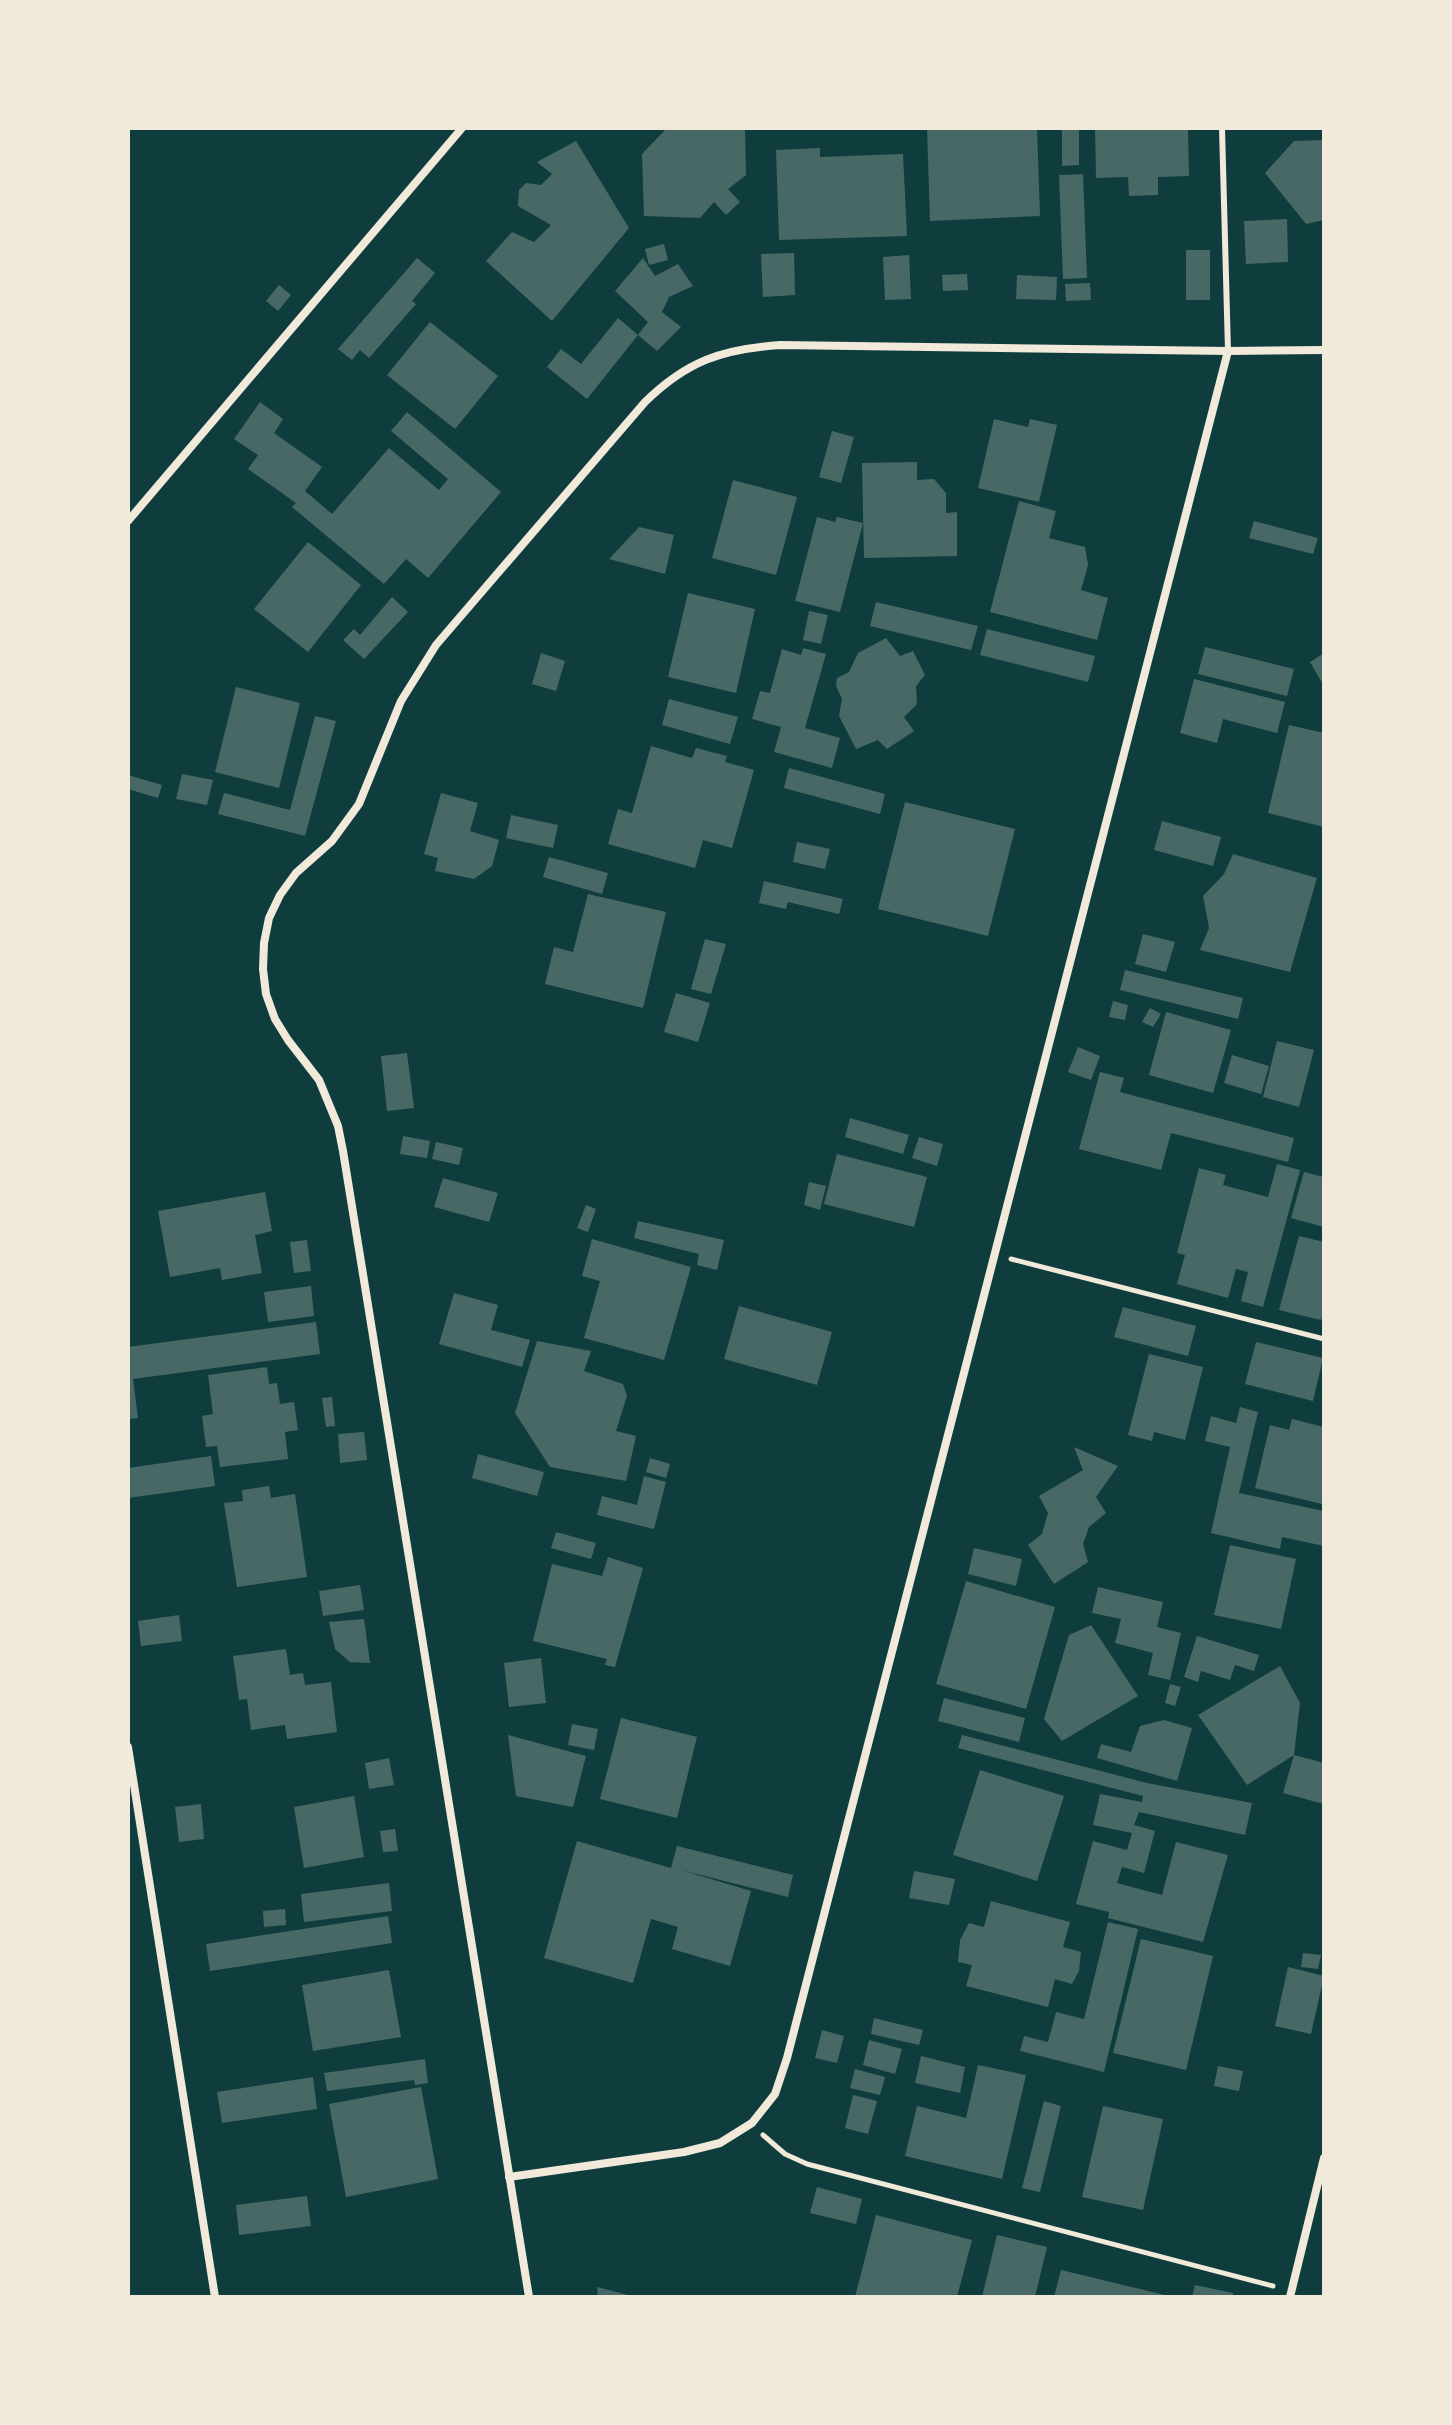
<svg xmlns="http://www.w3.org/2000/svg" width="1452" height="2425" viewBox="0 0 1452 2425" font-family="'IBM Plex Sans',sans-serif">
<rect width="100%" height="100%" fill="#0f3d3e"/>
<g fill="#486865">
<polygon points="667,128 745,128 746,175 728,189 740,202 726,215 714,202 700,218 644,216 642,154"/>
<polygon points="927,128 1037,128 1040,216 930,221"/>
<polygon points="1062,128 1079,128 1079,165 1062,166"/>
<polygon points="1095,128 1188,128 1189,176 1158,177 1158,195 1129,196 1128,177 1096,178"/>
<polygon points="1324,140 1324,220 1306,224 1265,173 1294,141"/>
<polygon points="576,141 629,228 552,321 486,261 512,232 534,242 551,225 518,206 519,190 526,183 541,185 552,174 537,162"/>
<polygon points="820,148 820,157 903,154 907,236 779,240 776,150"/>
<polygon points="1083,174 1087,278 1063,279 1059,175"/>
<polygon points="1287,219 1288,262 1246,264 1244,221"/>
<polygon points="664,244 668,260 649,265 645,249"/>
<rect x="1186" y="250" width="24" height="50"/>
<polygon points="794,253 795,295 763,297 761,254"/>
<polygon points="909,255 911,299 885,300 883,257"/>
<polygon points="417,258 435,273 412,301 416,304 369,358 360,350 352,360 338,349"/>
<polygon points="643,258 655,276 678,264 693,286 669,297 662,312 681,327 657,351 638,335 648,322 615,291"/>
<polygon points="967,274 968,290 943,291 942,275"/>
<polygon points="1017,275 1057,277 1056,300 1016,299"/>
<polygon points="1090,283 1091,300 1066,301 1065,284"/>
<polygon points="279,285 291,295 278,311 266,301"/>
<polygon points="618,318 638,335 587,399 547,367 561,349 581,364"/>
<polygon points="430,322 498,376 455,429 387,375"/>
<polygon points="260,402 283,419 274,433 322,467 305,491 332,514 389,448 439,490 448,479 391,431 407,412 501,492 428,578 406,559 384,584 292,507 296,503 248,469 258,455 234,439"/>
<polygon points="994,419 1028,427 1030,419 1057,425 1039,502 978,488"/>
<polygon points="832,431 854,437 841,483 819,477"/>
<polygon points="917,462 917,480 934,479 946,493 946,513 957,512 957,556 864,558 862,463"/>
<polygon points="733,480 797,497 776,575 712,558"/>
<polygon points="1019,501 1056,511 1049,538 1085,547 1088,565 1081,590 1108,598 1097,640 990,612"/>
<polygon points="817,517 835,522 837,517 863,523 840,612 795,601"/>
<polygon points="1254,521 1318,538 1313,554 1249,538"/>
<polygon points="639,527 674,535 665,574 609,559"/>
<polygon points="308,542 361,585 308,652 254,609"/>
<polygon points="688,593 755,609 736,693 668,677"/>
<polygon points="392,597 408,612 364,659 343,640 354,629 360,635"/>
<polygon points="876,602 978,626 971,650 870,626"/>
<polygon points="809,611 828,615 821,644 803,640"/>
<polygon points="987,629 1095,656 1088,682 980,655"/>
<polygon points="886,638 900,656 913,651 925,675 916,686 917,704 904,717 914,731 887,749 878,740 856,749 839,716 842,699 836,686 837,678 849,672 858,653"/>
<polygon points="1205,647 1294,669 1287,696 1198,674"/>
<polygon points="803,648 826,654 805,728 840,738 832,768 774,752 781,727 752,719 760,691 770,693 782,649 801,655"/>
<polygon points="541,653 565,661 556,691 532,684"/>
<polygon points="1324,653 1324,686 1310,662"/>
<polygon points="1194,679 1285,702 1277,733 1223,719 1217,743 1180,733"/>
<polygon points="236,687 300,703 279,788 215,772"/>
<polygon points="669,699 738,717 730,744 662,725"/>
<polygon points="315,716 336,721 305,836 218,814 224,793 290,810"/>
<polygon points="1289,725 1324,733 1324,827 1268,813"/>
<polygon points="651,746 692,758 696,748 727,756 725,762 754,770 732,848 703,840 695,868 608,844 618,809 632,813"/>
<polygon points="789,768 885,794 880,814 784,788"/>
<polygon points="182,774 213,780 207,805 176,799"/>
<polygon points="128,775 162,785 158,798 128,789"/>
<polygon points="441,793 478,803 470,831 499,840 492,866 474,879 435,871 438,858 424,854"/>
<polygon points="905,802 1015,829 988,936 878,909"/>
<polygon points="511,815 558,825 553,848 506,838"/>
<polygon points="1162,821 1221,837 1213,866 1154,850"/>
<polygon points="797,842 830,849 825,869 793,862"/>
<polygon points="1233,854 1317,878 1290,972 1200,950 1209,928 1203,896 1224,874"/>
<polygon points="549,857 608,873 602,894 543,877"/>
<polygon points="764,881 843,899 839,914 788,902 786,909 759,903"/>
<polygon points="588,894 666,912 643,1008 545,984 554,947 573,952"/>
<polygon points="1143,934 1175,942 1166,972 1135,964"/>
<polygon points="705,939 726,944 711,994 691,989"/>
<polygon points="1125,970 1243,998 1238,1019 1120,990"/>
<polygon points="676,993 710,1003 698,1042 664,1032"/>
<polygon points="1113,1001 1128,1005 1125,1020 1109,1017"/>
<polygon points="1150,1008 1161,1014 1153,1027 1142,1022"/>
<polygon points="1166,1012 1231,1030 1213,1093 1149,1075"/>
<polygon points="1277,1041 1314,1050 1299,1107 1263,1097"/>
<polygon points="1078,1047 1100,1056 1091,1080 1068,1072"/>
<polygon points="407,1053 414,1108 387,1111 381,1056"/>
<polygon points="1232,1055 1269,1066 1261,1094 1224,1083"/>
<polygon points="1100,1072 1124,1078 1120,1092 1294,1138 1288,1162 1171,1133 1161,1170 1079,1149"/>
<polygon points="850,1118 909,1135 903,1154 845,1137"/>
<polygon points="403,1136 430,1141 427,1158 400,1154"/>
<polygon points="919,1137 943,1144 937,1166 912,1158"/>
<polygon points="436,1142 463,1148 459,1165 432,1159"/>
<polygon points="837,1154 927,1177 914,1227 824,1204"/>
<polygon points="1277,1164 1300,1170 1263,1307 1241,1301 1248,1272 1236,1269 1228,1298 1177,1284 1185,1255 1177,1253 1199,1168 1226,1175 1223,1185 1268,1197"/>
<polygon points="1304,1172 1324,1177 1324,1227 1291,1218"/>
<polygon points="443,1178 498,1193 489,1222 434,1207"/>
<polygon points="809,1182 826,1186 820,1210 804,1205"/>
<polygon points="265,1192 272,1231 255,1235 262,1273 222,1280 220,1268 170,1277 158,1211"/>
<polygon points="586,1205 596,1209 588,1232 577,1228"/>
<polygon points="638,1221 724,1240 717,1270 697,1265 699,1254 634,1238"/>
<polygon points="1299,1236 1324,1242 1324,1308 1321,1320 1279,1310"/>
<polygon points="592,1239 691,1267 664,1360 584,1338 600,1281 582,1276"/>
<polygon points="307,1240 311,1271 294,1273 290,1242"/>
<polygon points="311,1286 314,1316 268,1322 264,1292"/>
<polygon points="454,1293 498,1305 491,1330 530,1340 522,1367 439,1344"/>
<polygon points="739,1306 832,1332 817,1385 724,1359"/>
<polygon points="1123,1307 1196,1326 1188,1356 1114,1337"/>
<polygon points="316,1322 320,1354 133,1379 138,1418 128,1419 128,1347"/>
<polygon points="537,1341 591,1351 584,1371 623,1384 627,1396 616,1431 636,1436 626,1481 550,1467 515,1413"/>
<polygon points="1256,1342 1323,1358 1313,1401 1245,1384"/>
<polygon points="1149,1354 1203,1367 1185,1440 1154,1432 1152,1441 1128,1435"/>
<polygon points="267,1367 269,1384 277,1383 280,1404 294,1402 298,1430 285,1432 288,1459 220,1467 217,1446 206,1447 202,1416 213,1414 208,1375"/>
<polygon points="332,1397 335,1426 326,1427 322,1398"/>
<polygon points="1240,1407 1258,1412 1239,1493 1324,1511 1324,1546 1282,1537 1280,1549 1211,1533 1230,1447 1205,1441 1211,1416 1236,1423"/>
<polygon points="1292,1419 1324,1427 1322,1504 1255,1488 1270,1425 1289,1430"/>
<polygon points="364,1432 367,1460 340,1463 338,1434"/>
<polygon points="1074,1447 1118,1466 1096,1497 1106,1513 1089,1527 1083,1544 1088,1562 1054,1584 1028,1545 1042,1534 1048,1513 1039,1496 1083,1470"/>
<polygon points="478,1454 544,1472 537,1496 472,1478"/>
<polygon points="211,1456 215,1486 128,1498 128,1468"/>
<polygon points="650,1458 670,1464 666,1478 646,1472"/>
<polygon points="644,1476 666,1482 654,1529 597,1515 602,1496 637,1505"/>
<polygon points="269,1486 271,1498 295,1494 307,1577 237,1587 224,1503 243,1501 242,1490"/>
<polygon points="556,1532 596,1543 591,1559 551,1548"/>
<polygon points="1230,1545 1296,1559 1281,1629 1214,1615"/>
<polygon points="974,1548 1022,1559 1016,1586 968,1574"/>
<polygon points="608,1557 643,1568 615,1667 605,1665 607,1659 533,1641 552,1564 602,1576"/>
<polygon points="966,1581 1055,1607 1026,1709 936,1684"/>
<polygon points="360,1585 364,1610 323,1616 319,1591"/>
<polygon points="1098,1587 1163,1602 1157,1627 1181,1633 1170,1680 1148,1675 1153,1653 1115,1643 1121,1619 1092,1613"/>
<polygon points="179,1615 182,1641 141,1646 138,1621"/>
<polygon points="364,1619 370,1663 350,1662 335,1649 329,1622"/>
<polygon points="1091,1625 1138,1696 1062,1741 1044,1719 1069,1635"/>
<polygon points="1197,1636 1259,1655 1254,1671 1235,1665 1230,1680 1201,1671 1198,1682 1184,1677"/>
<polygon points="286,1649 290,1675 303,1673 305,1685 331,1682 337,1732 287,1739 285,1725 251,1730 247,1699 239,1700 233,1656"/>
<polygon points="541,1658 546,1703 509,1707 504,1663"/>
<polygon points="1280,1666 1300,1703 1294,1755 1247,1785 1198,1715"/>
<polygon points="1170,1684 1181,1687 1175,1706 1165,1703"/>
<polygon points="944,1698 1025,1718 1019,1742 938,1721"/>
<polygon points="621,1718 697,1737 677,1818 600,1799"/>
<polygon points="1164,1720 1192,1728 1177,1781 1097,1758 1101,1744 1131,1752 1140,1726"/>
<polygon points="572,1724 598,1729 594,1750 568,1745"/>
<polygon points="508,1735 586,1756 573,1807 516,1796"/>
<polygon points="962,1735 1147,1783 1252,1803 1245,1835 1139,1812 1134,1825 1155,1831 1144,1873 1122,1867 1117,1883 1162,1895 1176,1842 1228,1855 1203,1942 1108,1918 1109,1912 1076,1904 1093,1841 1127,1850 1132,1833 1093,1825 1100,1794 1142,1802 1143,1796 958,1748"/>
<polygon points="1294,1755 1324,1763 1324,1804 1283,1793"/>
<polygon points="389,1758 394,1785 369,1789 365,1763"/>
<polygon points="980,1770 1064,1796 1037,1881 953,1855"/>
<polygon points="354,1796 364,1857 304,1868 294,1807"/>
<polygon points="201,1804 204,1839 179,1842 175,1807"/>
<polygon points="395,1829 398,1851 383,1852 380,1831"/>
<polygon points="577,1841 671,1868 677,1846 793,1875 788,1897 681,1870 751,1891 730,1966 672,1949 678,1927 651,1919 633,1983 544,1958"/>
<polygon points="914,1871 955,1879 949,1905 909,1898"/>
<polygon points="389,1883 392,1911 304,1922 301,1894"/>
<polygon points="991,1901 1070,1922 1063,1947 1081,1952 1079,1971 1072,1984 1055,1979 1048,2007 966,1986 972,1965 958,1962 960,1940 969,1923 984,1927"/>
<polygon points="285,1909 286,1925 264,1927 263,1911"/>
<polygon points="388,1916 392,1943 210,1971 206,1944"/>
<polygon points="1108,1922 1138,1929 1104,2072 1020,2051 1024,2036 1048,2042 1056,2012 1084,2019"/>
<polygon points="1141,1939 1213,1956 1186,2070 1113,2053"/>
<polygon points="1303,1953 1321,1955 1318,1969 1301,1967"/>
<polygon points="1288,1967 1324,1976 1311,2034 1275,2026"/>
<polygon points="389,1970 401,2037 313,2051 302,1985"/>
<polygon points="874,2018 923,2030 919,2045 871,2034"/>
<polygon points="822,2030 844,2036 837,2063 815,2058"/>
<polygon points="869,2040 902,2049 895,2074 863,2065"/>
<polygon points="921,2056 965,2067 960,2093 915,2083"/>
<polygon points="425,2059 428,2083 415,2085 414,2080 327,2091 324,2073"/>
<polygon points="978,2065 1026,2075 1002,2179 905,2156 917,2106 966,2118"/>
<polygon points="1218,2066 1243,2071 1239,2091 1214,2086"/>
<polygon points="855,2069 885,2077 880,2095 850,2088"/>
<polygon points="313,2077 317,2109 222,2123 217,2092"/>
<polygon points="421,2087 438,2179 346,2197 329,2104"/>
<polygon points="853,2095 877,2101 868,2134 845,2128"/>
<polygon points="1044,2101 1061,2106 1040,2192 1022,2188"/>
<polygon points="1103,2106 1163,2119 1143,2210 1082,2197"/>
<polygon points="817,2187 862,2199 856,2224 810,2213"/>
<polygon points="307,2196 311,2226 239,2235 236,2205"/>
<polygon points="876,2215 972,2240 957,2297 855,2297"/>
<polygon points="997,2235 1047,2247 1035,2297 982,2297"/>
<polygon points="1061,2270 1169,2296 1169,2297 1054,2297"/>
<polygon points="1195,2285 1233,2293 1233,2297 1192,2297"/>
<polygon points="597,2287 632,2296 632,2297 598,2297"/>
</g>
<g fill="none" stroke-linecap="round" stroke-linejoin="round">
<g stroke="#f1e9da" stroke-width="5">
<polyline points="1011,1259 1324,1339"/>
<polyline points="763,2135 785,2154 807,2164 1273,2286"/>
</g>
<polyline stroke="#f1e9da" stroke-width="6" points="1222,128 1228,351"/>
<g stroke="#f1e9da" stroke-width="8">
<polyline points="128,521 462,128"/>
<polyline points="128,1747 215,2297"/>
<polyline points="509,2177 684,2152 720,2143 752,2123 775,2094 787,2058 1228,351"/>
<path d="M529,2297L343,1151L338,1126L319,1080L288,1040L275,1019L266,994L263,969L264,943L269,918L280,895L296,873L332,841L359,804L401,701L436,645L645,402C687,361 722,349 780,345L1228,351L1324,350"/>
<polyline points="1290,2297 1324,2158"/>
</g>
</g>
<rect width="1452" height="2425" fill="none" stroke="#f1e9da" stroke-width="260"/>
</svg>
